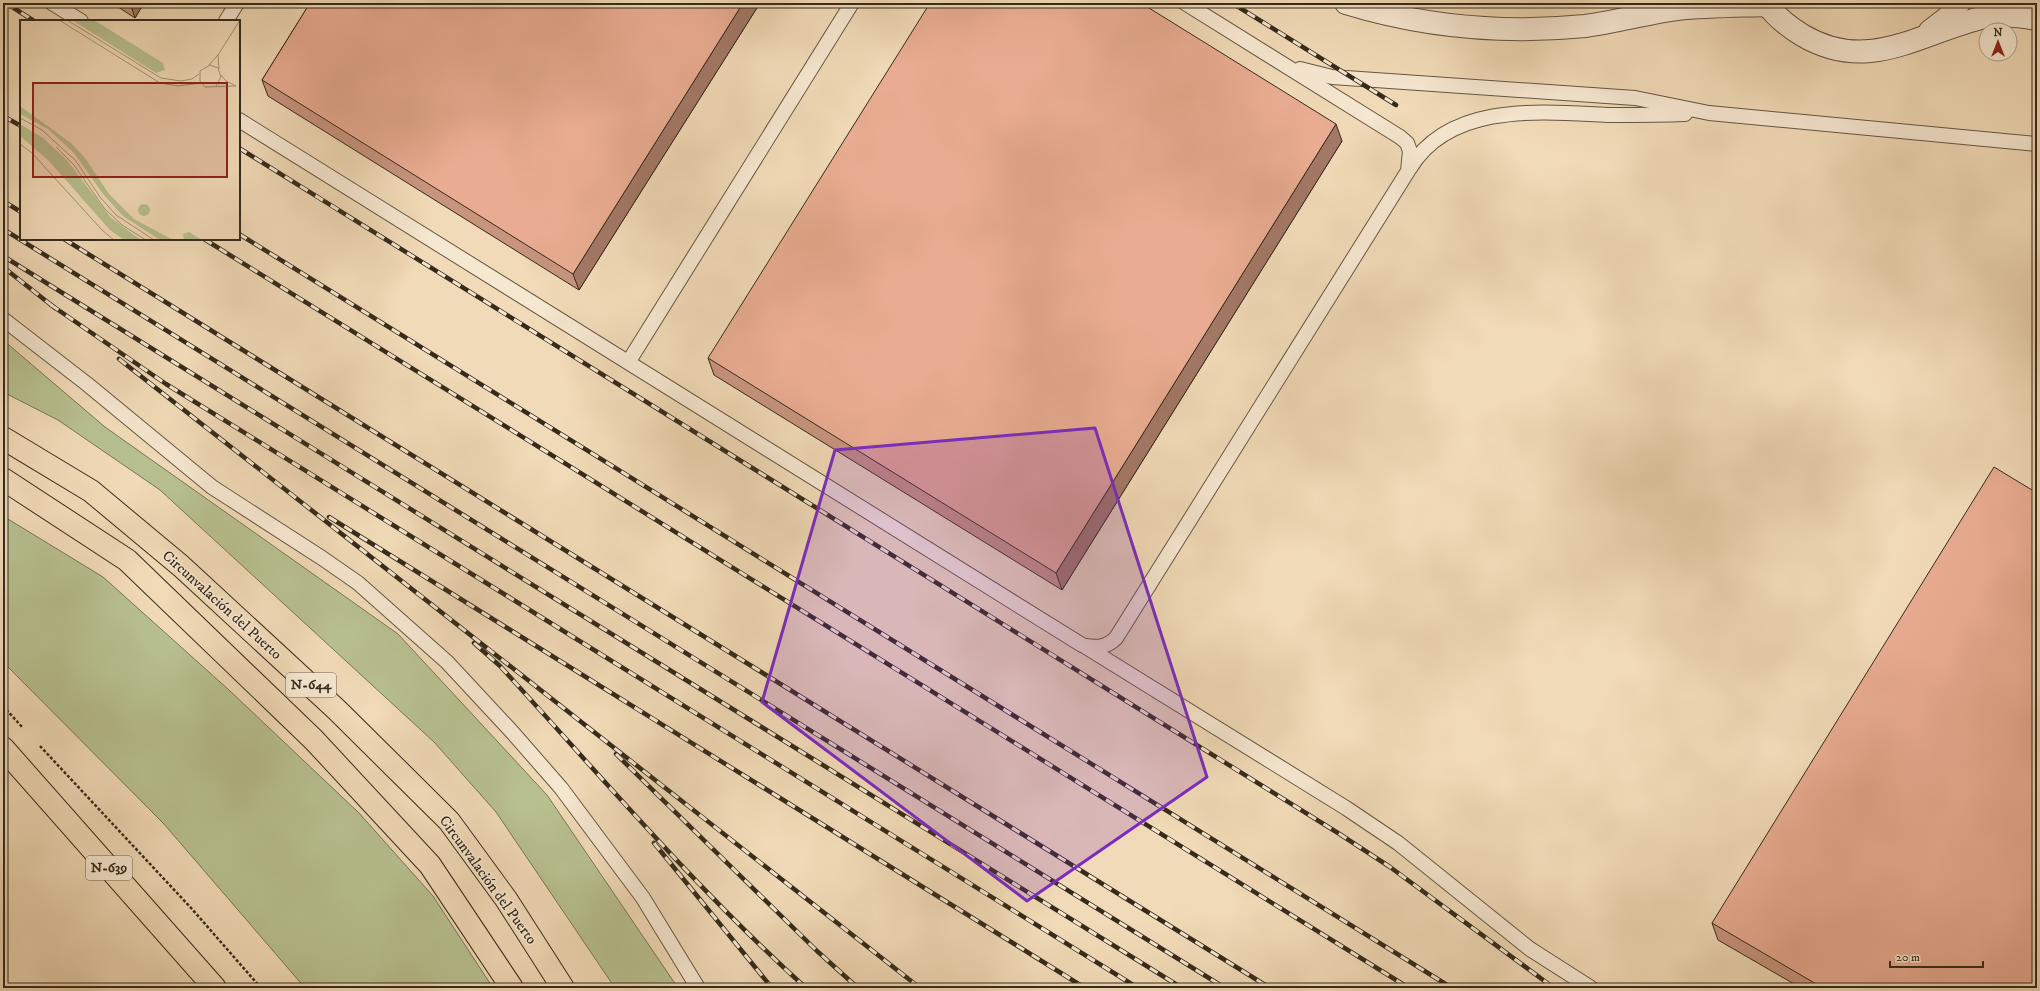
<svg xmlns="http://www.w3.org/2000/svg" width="2040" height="991" viewBox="0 0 2040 991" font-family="'IM FELL DW Pica',serif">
<rect width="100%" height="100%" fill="#f1dab7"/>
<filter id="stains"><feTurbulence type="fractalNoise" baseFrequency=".005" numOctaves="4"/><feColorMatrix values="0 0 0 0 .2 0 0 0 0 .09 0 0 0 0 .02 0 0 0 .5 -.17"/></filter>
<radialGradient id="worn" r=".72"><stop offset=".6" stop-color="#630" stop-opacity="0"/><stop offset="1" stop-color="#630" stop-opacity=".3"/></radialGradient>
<g fill="#b8c090" stroke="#777656">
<polygon points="3,340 105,427 398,634 547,795 678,988 615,988 496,812 434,742 160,490 58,420 3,392"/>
<polygon points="3,516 103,577 229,690 359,813 433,896 493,988 305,988 164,824 3,662"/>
</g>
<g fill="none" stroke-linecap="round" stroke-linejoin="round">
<defs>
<g id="lane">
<polyline points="52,3 81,21"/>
<polyline points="226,21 237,3"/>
<polyline points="1300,69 1332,77 1635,98 1709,113 2037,144"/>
<path d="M239,120L1082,645C1096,648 1106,648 1116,638L1408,171L1410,151L1407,143L1400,137L1185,3"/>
<path d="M1410,168C1451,101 1544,112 1611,115C1636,115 1660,115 1685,114"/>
<polyline points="3,319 87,384 212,487 322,558 358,583 447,662 513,733 561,788 643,898 698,988"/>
<polyline points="629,361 852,3"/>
<polyline points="1086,647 1346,808 1398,843 1530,949 1591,988"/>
</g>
<g id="street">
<path d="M1346,3C1424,27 1504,34 1585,26C1616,22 1646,13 1677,9C1707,6 1737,6 1768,5"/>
<path d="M1766,3C1775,16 1789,27 1802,35C1869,75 1920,32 1985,17C2001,14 2021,16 2037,19"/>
<polyline points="1930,31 1947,18 1959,3"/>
</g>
<g id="highway">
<polyline points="3,438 91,491 181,566 337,710 449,821 506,899 563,988"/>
<polyline points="3,479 127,560 314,740 430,865 512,988"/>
<polyline points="3,748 215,988"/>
</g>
</defs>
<use href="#lane" stroke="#655742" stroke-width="16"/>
<use href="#street" stroke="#655742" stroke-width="24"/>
<use href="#highway" stroke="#362b1b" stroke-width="24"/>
<g stroke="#362b1b" stroke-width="2.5" stroke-dasharray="3 2" stroke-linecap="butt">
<polyline points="3,706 23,728"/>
<polyline points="40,746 192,909 261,988"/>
</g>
<use href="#lane" stroke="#f6e7d0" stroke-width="14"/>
<use href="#street" stroke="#f6e7d0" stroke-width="22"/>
<use href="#highway" stroke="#f1dab7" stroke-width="22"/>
<defs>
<g id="rail">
<polyline points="6,3 34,21"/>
<polyline points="1232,3 1396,105"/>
<polyline points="3,116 21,126"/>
<polyline points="239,148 1338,833 1390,867 1554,988"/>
<polyline points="3,201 21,212"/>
<polyline points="3,229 1225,988"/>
<polyline points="239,234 1452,988"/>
<polyline points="64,239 1270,988"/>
<polyline points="204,239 1409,988"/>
<polyline points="3,256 1182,988"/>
<polyline points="3,267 55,308"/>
<polyline points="51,305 166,384 1138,988"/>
<polyline points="119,359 920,988"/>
<polyline points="329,517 1085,988"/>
<path d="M474,643L500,666C600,775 696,889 806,988"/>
<polyline points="616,754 817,951 858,988"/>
<polyline points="654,843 772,988"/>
</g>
</defs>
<use href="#rail" stroke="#362b1b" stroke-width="4.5"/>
<use href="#rail" stroke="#f6e7d0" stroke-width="3" stroke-dasharray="9" stroke-linecap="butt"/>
</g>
<g fill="#c8947e" stroke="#362b1b">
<polygon points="112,3 144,3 135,18"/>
<polygon points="310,3 760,3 579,290 268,96 262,80"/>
<polygon points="1342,141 1062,590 714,375 708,358"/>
<polygon points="1712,923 2037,988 1801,988 1718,940"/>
</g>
<g fill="#a37866" stroke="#362b1b">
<polygon points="130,3 144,3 135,18"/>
<polygon points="743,3 760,3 579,290 573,274"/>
<polygon points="1336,124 1342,141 1062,590 1056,573"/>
</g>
<g fill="#e9ac92" stroke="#362b1b">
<polygon points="310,3 743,3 573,274 262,80"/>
<polygon points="930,3 1141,3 1336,124 1056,573 708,358"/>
<polygon points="1994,467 2037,493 2037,988 1823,988 1712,923"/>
<polygon points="908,985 911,988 906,988"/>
</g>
<path fill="#7b2cbf" fill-opacity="0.2" stroke="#7b2cbf" stroke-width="3" stroke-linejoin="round" d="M1095,428L1207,777L1027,901L762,702L835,450Z"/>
<g text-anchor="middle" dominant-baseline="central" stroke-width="3" stroke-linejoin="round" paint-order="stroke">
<g fill="#f6e7d0" stroke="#706351" stroke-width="1">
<rect x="286" y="673" width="50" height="24" rx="3"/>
<rect x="86" y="856" width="46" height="24" rx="3"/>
</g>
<g font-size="14" font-weight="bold" fill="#362b1b">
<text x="311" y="685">N-644</text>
<text x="109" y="868">N-639</text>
</g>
<g font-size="15" fill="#362b1b" stroke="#f6e7d0">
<text transform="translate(222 605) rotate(42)">Circunvalación del Puerto</text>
<text transform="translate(488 880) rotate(54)">Circunvalación del Puerto</text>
</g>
</g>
<g transform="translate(20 20)">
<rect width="220" height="220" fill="#f1dab7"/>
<path d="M52,0H74L143,43L145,50L136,53ZM0,86L51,123L65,138L89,174L114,199L153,220H140L103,196L83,174L54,133L28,109L0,94ZM0,104L23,118L47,140L91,198L121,220H104L90,210L29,141L0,116ZM118 190a6 6 0 1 1 12 0a6 6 0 1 1-12 0ZM169,212L182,220H164L163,214Z" fill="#b8c090"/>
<path fill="none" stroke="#a69479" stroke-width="1" d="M39,0L140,63L158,66L181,63M47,0L141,58L161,61L172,59L179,54M198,35L220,0M189,45L198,35L199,49M196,66L201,57L198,48L190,45L180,51V61L185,67L216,66L206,61L201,55M0,98L22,110L56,141L80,177L96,195L134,220M0,124L12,133L82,210L94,220M36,127L54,145L84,188L102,205L126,220"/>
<path fill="#8f2418" fill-opacity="0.15" stroke="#8f2418" stroke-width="2" d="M13,63H207V157H13Z"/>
<rect width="220" height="220" fill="none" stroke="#362b1b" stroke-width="2"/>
</g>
<rect width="2040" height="991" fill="none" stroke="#f1dab7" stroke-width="16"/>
<rect x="4" y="4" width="2032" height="983" fill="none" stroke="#362b1b" stroke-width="2"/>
<rect x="8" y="8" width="2024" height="975" fill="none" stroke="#362b1b"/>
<g transform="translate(1998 42)"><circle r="19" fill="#f6e7d0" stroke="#a99c88"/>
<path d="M0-3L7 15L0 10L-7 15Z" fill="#8f2418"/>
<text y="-6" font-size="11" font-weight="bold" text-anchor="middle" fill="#362b1b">N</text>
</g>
<path d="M1890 961v6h93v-6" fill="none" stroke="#362b1b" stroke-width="2"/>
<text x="1896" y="961" font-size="12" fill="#362b1b" stroke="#f6e7d0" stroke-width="3" paint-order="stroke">20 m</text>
<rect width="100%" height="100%" filter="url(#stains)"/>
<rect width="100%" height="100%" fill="url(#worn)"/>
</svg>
